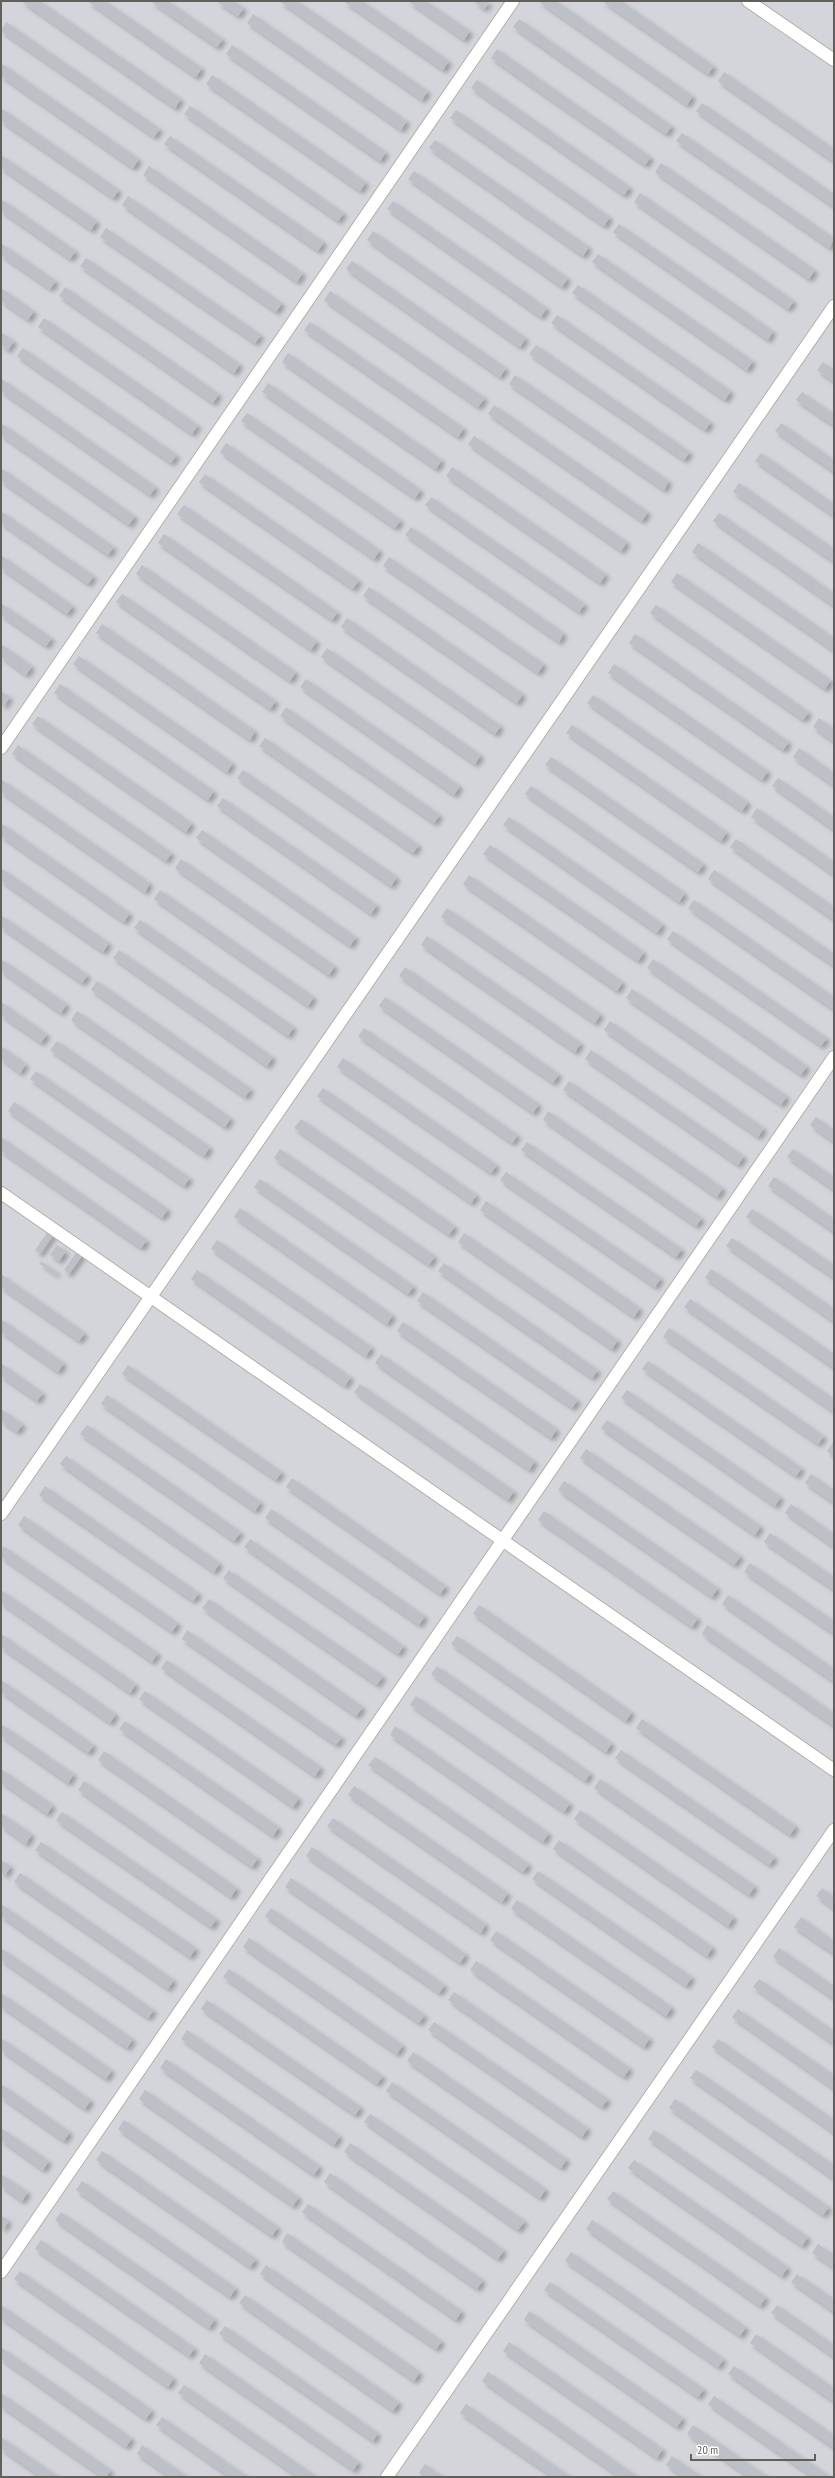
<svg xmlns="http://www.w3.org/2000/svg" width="835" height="2478" viewBox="0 0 835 2478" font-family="'PT Sans Narrow',sans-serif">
<defs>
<filter id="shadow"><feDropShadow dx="3.5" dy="3.5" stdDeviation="2" flood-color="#0004"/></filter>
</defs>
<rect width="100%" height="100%" fill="#e2e2eb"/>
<rect fill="#d4d5da" x="1" y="1" width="833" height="2476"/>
<g fill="#bec0c7" filter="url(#shadow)">
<polygon points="21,1 40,1 181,99 175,108"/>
<polygon points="87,1 105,1 202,68 196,77"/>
<polygon points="150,1 168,1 223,39 217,47"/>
<polygon points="216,1 234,1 244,8 238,16"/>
<polygon points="279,1 297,1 428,91 422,100"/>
<polygon points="343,1 362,1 449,61 443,70"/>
<polygon points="408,1 426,1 470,31 464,40"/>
<polygon points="473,1 490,1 484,9"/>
<polygon points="538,1 556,1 693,96 687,105"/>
<polygon points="602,1 621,1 714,66 708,74"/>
<polygon points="253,14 407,121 401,130 247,23"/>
<polygon points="519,19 672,126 666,134 513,27"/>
<polygon points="6,22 160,129 154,137 1,31"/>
<polygon points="232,45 386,152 380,161 226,54"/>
<polygon points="497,49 651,157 645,165 491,58"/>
<polygon points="1,63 139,159 133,168 1,76"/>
<polygon points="724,72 834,149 834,162 718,81"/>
<polygon points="212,75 366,182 360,191 206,84"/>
<polygon points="477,80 630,187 624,195 471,88"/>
<polygon points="702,103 834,194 834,207 696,111"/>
<polygon points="190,106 344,213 338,221 184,114"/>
<polygon points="1,108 119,190 113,198 1,121"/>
<polygon points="456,110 610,217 604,226 450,118"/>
<polygon points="682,133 834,238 830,248 676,141"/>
<polygon points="170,136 324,242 318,251 164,144"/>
<polygon points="435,140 589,247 583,256 429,148"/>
<polygon points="1,155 97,221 91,230 1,168"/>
<polygon points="661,163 815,270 809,279 655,172"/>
<polygon points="149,166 303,273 297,282 143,175"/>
<polygon points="414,171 568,278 562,287 408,179"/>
<polygon points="640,193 794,301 788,309 634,202"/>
<polygon points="128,196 282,303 276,312 122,205"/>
<polygon points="1,199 76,251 70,259 1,211"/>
<polygon points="393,201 547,308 541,317 387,209"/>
<polygon points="619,224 773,331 768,340 613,232"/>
<polygon points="106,228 261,335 255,343 100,237"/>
<polygon points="373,231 526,338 520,347 367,240"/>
<polygon points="1,243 56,281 50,289 1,255"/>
<polygon points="598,254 753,361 747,370 592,262"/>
<polygon points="86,258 240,364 234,373 80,266"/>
<polygon points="352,261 506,368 500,377 346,269"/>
<polygon points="578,285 731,391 725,400 572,293"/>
<polygon points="65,287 219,394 213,403 59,296"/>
<polygon points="1,288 34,311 28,320 1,301"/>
<polygon points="330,291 485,398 478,407 324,300"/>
<polygon points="557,315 711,422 705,430 551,323"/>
<polygon points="44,318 198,425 192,434 38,327"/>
<polygon points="310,322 464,428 458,437 304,330"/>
<polygon points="1,332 14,341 8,350 1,345"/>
<polygon points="536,345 690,452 684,460 529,354"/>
<polygon points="23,348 177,455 171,463 17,356"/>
<polygon points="288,353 442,460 436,469 282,362"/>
<polygon points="823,362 834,370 834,382 817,370"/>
<polygon points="515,375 669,481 664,490 509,384"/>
<polygon points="2,379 156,487 150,495 1,391"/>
<polygon points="268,383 421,490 415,498 262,392"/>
<polygon points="802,392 834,414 834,426 796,400"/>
<polygon points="494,405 648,512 642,521 488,414"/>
<polygon points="247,413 401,520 395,528 241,421"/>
<polygon points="1,423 135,516 129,525 1,435"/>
<polygon points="781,423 834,460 834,472 775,431"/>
<polygon points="474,436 627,542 621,551 468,444"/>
<polygon points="226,443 380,550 374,559 220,452"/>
<polygon points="761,453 834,504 834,516 755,461"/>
<polygon points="452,467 606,574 600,583 446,476"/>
<polygon points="1,468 114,547 108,555 1,481"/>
<polygon points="205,474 359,580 353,589 199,482"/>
<polygon points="739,483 834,549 834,562 733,492"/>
<polygon points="431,497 585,604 579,612 425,505"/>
<polygon points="184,505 338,612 332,620 177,514"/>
<polygon points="1,511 94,576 88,584 1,523"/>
<polygon points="719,513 834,593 834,606 713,521"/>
<polygon points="411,527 564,633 559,642 405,535"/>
<polygon points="164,534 317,641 311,650 158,543"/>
<polygon points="698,543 834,638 834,651 692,552"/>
<polygon points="1,555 73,606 67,614 1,568"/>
<polygon points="389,557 544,664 538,673 383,566"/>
<polygon points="142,565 296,672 290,681 136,574"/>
<polygon points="677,573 831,680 825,689 671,582"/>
<polygon points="369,587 523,694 517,703 363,596"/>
<polygon points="122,594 276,701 270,709 116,602"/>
<polygon points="1,603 52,638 46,646 1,615"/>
<polygon points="656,605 809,712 803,720 650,613"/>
<polygon points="347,618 501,726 495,734 341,627"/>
<polygon points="102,624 255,731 250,740 96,633"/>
<polygon points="635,634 789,742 783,750 629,643"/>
<polygon points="1,644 32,666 26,675 1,657"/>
<polygon points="327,648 481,755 475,764 321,657"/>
<polygon points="79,656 233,763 227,772 73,664"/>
<polygon points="614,664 768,771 762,780 608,673"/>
<polygon points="306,679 460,786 454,795 300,687"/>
<polygon points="60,684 214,791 208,800 54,693"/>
<polygon points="1,691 10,697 4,706 1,704"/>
<polygon points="593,695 748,802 742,811 587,703"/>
<polygon points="286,707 440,815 434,823 280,716"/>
<polygon points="38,716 192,823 186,832 32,724"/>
<polygon points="819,718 834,729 834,742 813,727"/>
<polygon points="572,725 727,832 721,841 566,733"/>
<polygon points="265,738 419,845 413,853 259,746"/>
<polygon points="18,745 172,853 166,861 12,754"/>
<polygon points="799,748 834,773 834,786 793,757"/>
<polygon points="551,757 704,864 698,872 545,765"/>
<polygon points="243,770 397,877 391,886 237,778"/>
<polygon points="778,778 834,817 834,830 772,786"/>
<polygon points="1,779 150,883 145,892 1,792"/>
<polygon points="531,786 685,893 679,902 525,794"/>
<polygon points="223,798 377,905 371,914 217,806"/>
<polygon points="757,808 834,862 834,875 751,817"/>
<polygon points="509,817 663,924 657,933 503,825"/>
<polygon points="1,823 130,913 124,922 1,836"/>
<polygon points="202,830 356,937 350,946 196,838"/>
<polygon points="736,839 834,907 834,920 730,847"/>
<polygon points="490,845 644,952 638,961 483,854"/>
<polygon points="181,859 335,966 329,975 175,868"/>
<polygon points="1,868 109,943 103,952 1,881"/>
<polygon points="714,870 834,954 834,966 708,879"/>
<polygon points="469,875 623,982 617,991 463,884"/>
<polygon points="160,890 314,997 308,1006 154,899"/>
<polygon points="694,900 834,997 834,1010 688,908"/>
<polygon points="447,908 601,1014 595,1023 441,917"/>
<polygon points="1,915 88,975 82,983 1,927"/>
<polygon points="140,920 294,1027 288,1036 134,928"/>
<polygon points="673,931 827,1038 821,1046 667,939"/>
<polygon points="427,936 581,1043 575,1052 421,945"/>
<polygon points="119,950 273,1057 267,1066 113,958"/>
<polygon points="1,959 67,1004 61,1013 1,971"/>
<polygon points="653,959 807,1066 801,1075 647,968"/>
<polygon points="405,967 559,1074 553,1083 399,976"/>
<polygon points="97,981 251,1089 245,1097 91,990"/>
<polygon points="632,989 787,1096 781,1105 626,998"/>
<polygon points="385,997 539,1104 533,1113 379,1006"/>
<polygon points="1,1002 47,1034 41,1043 1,1015"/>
<polygon points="77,1011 231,1118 225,1127 71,1020"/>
<polygon points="610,1021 764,1128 758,1137 604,1030"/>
<polygon points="364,1028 518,1135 512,1143 358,1036"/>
<polygon points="57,1041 210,1147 204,1156 50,1050"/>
<polygon points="1,1046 26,1064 20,1073 1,1059"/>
<polygon points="591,1050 744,1156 738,1165 585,1059"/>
<polygon points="343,1058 497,1165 491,1173 337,1067"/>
<polygon points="36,1071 190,1178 184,1186 30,1079"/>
<polygon points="569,1081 723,1188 717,1197 563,1090"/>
<polygon points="323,1088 477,1195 471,1203 317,1096"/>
<polygon points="14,1102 168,1209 162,1218 8,1111"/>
<polygon points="548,1111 702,1218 696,1226 543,1120"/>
<polygon points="816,1117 834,1130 834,1142 810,1125"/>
<polygon points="301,1119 455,1226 449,1235 294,1128"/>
<polygon points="1,1137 147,1240 141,1248 1,1151"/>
<polygon points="527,1142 682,1249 676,1257 521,1150"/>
<polygon points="280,1149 435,1256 429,1265 274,1158"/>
<polygon points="793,1149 834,1177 834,1190 787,1157"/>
<polygon points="506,1172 661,1278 655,1287 500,1180"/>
<polygon points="774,1177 834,1219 834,1232 768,1186"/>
<polygon points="260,1179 414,1286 408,1294 254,1187"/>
<polygon points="486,1201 640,1308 634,1317 480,1210"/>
<polygon points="240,1208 393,1315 387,1324 234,1217"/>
<polygon points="752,1209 834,1265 834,1278 746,1217"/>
<polygon points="49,1230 54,1234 40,1254 35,1250"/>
<polygon points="464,1233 618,1340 612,1349 458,1242"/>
<polygon points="732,1238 834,1309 834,1322 726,1246"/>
<polygon points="217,1240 372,1347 366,1356 211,1249"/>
<polygon points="57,1245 66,1251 59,1261 50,1255"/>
<polygon points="78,1250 83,1254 69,1274 64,1270"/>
<polygon points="41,1261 57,1272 56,1275 40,1264"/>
<polygon points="444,1263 598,1370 592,1378 438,1271"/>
<polygon points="711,1269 834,1354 834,1368 705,1278"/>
<polygon points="197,1270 351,1377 345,1386 191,1279"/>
<polygon points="1,1274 85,1333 79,1341 1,1287"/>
<polygon points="423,1292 578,1400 572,1408 417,1301"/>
<polygon points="690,1299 834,1399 834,1412 684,1307"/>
<polygon points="1,1319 64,1363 58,1372 1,1332"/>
<polygon points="403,1322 557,1429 551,1438 397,1331"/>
<polygon points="669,1328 824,1436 818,1444 663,1337"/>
<polygon points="381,1354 535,1461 529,1470 375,1363"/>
<polygon points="648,1361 802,1468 796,1476 642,1369"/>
<polygon points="1,1363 43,1393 37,1401 1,1376"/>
<polygon points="128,1365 282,1472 276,1480 122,1374"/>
<polygon points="360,1384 514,1491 508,1500 354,1392"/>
<polygon points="627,1390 781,1497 775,1506 621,1398"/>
<polygon points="107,1395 261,1502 255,1511 101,1404"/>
<polygon points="1,1409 23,1424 17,1432 1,1421"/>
<polygon points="607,1420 761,1526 755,1535 601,1428"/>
<polygon points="87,1425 241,1532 234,1541 80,1434"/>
<polygon points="833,1442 834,1443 834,1456 827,1451"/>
<polygon points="586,1449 741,1556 734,1565 580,1458"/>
<polygon points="66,1456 220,1563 214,1572 60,1464"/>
<polygon points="811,1474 834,1490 834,1503 805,1483"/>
<polygon points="292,1478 446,1586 440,1594 286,1487"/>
<polygon points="564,1481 718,1588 712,1597 558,1490"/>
<polygon points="45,1486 199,1593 193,1601 39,1495"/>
<polygon points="791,1504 834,1534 834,1547 785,1513"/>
<polygon points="271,1509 425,1616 419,1625 265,1518"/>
<polygon points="544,1511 698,1618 692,1627 538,1520"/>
<polygon points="24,1516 178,1623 172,1632 18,1525"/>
<polygon points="770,1533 834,1577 834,1590 764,1542"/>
<polygon points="250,1539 404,1646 398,1654 244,1547"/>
<polygon points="3,1546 158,1653 152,1662 1,1557"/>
<polygon points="750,1563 834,1621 834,1634 744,1572"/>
<polygon points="229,1570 383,1676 377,1685 223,1578"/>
<polygon points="1,1590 136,1684 130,1693 1,1603"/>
<polygon points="728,1595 834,1669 834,1682 722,1604"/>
<polygon points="209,1599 363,1707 356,1716 202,1608"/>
<polygon points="479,1605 632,1712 626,1721 473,1614"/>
<polygon points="707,1625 834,1713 834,1726 702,1634"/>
<polygon points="187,1630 342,1737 336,1745 182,1639"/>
<polygon points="1,1634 116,1714 110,1723 1,1647"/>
<polygon points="457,1636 612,1743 606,1752 451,1644"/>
<polygon points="167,1660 321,1767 315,1776 161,1668"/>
<polygon points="437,1666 591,1773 585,1781 431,1674"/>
<polygon points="1,1680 94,1745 88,1753 1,1692"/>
<polygon points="145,1691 299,1798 293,1807 139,1699"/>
<polygon points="416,1696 570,1803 564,1812 410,1705"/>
<polygon points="642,1719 796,1826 790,1835 636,1728"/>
<polygon points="125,1721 279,1827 273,1836 119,1729"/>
<polygon points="1,1724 74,1774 68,1783 1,1736"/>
<polygon points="395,1726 549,1833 543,1842 390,1735"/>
<polygon points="621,1750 775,1857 769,1865 615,1758"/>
<polygon points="104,1751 258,1858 252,1867 98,1760"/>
<polygon points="375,1757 529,1864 523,1872 368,1765"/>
<polygon points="1,1769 53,1805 47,1814 1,1782"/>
<polygon points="600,1779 755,1886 749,1895 594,1788"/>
<polygon points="84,1781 237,1888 231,1897 78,1790"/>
<polygon points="354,1786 508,1893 502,1902 348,1795"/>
<polygon points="580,1810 734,1917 728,1926 574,1819"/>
<polygon points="62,1812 217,1919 211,1927 56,1820"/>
<polygon points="1,1813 32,1834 26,1844 1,1826"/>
<polygon points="333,1818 486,1924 481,1933 327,1826"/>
<polygon points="559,1840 713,1947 707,1956 553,1849"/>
<polygon points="41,1842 196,1948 190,1957 35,1850"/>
<polygon points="312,1847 466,1954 460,1963 306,1856"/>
<polygon points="1,1860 11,1866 5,1875 1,1872"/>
<polygon points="538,1871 692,1977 686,1986 532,1879"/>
<polygon points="20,1873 174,1980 168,1989 14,1882"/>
<polygon points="291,1878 445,1985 439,1993 285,1887"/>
<polygon points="822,1888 834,1897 834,1909 816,1896"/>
<polygon points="517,1900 672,2007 666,2016 511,1909"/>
<polygon points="1,1904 154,2010 148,2018 1,1916"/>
<polygon points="271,1908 425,2015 419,2023 265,1916"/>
<polygon points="801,1917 834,1941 834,1954 794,1927"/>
<polygon points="496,1931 650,2038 644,2047 490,1940"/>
<polygon points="249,1938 403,2045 397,2054 243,1947"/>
<polygon points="1,1948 133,2039 127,2048 1,1960"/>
<polygon points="779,1948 834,1986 834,1999 773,1957"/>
<polygon points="476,1961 630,2068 624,2077 470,1970"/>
<polygon points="229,1969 383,2076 377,2084 223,1977"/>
<polygon points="759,1979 834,2031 834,2044 753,1987"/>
<polygon points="454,1992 608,2099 602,2107 448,2000"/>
<polygon points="1,1993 112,2070 106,2079 1,2006"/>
<polygon points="207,2000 361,2107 355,2115 201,2009"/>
<polygon points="738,2009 834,2075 834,2089 732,2017"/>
<polygon points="434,2022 588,2128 582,2137 428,2030"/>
<polygon points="187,2030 340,2136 334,2145 181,2039"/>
<polygon points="1,2038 91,2100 85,2109 1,2050"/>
<polygon points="718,2039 834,2120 834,2133 712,2047"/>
<polygon points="413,2052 567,2159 561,2168 407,2061"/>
<polygon points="166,2059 320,2166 314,2175 160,2068"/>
<polygon points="696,2070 834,2165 834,2179 690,2078"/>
<polygon points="392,2082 546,2189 540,2198 386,2091"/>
<polygon points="1,2084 70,2132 64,2141 1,2097"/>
<polygon points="145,2090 299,2197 293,2206 139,2099"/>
<polygon points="675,2099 829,2207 823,2215 669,2108"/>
<polygon points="370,2114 525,2221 518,2230 364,2122"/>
<polygon points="124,2120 278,2227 272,2236 118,2129"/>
<polygon points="1,2128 49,2161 43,2170 1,2140"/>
<polygon points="654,2130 808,2237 802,2246 648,2139"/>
<polygon points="350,2143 504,2250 498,2259 344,2152"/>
<polygon points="102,2151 256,2259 250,2267 96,2160"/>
<polygon points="634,2160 788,2267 782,2276 628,2168"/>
<polygon points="330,2173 483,2280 477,2289 324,2182"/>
<polygon points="1,2174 28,2192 22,2201 1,2186"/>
<polygon points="82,2181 236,2288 230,2297 76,2190"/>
<polygon points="613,2191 766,2297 760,2306 607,2199"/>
<polygon points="308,2204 462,2311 456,2320 302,2212"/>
<polygon points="61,2212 215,2319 209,2328 55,2220"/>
<polygon points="1,2215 9,2221 3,2229 1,2228"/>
<polygon points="592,2220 746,2327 740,2336 586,2229"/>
<polygon points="287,2233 442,2341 436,2349 282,2242"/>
<polygon points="41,2240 195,2348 189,2356 35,2249"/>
<polygon points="818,2244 834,2255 834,2268 812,2253"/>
<polygon points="571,2252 724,2359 718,2367 565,2261"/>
<polygon points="266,2265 420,2372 414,2381 260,2274"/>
<polygon points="20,2271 174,2378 168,2387 14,2279"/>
<polygon points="797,2274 834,2299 834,2312 791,2282"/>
<polygon points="550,2282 704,2389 698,2397 544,2290"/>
<polygon points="245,2295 399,2402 393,2411 239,2303"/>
<polygon points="1,2305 152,2410 146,2419 1,2318"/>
<polygon points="777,2305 834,2345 834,2357 771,2313"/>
<polygon points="529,2311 683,2418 677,2427 524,2320"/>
<polygon points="225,2326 378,2433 373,2441 219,2334"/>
<polygon points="756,2334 834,2388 834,2402 750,2343"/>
<polygon points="509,2342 663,2449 657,2458 503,2351"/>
<polygon points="1,2347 132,2438 126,2447 1,2359"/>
<polygon points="205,2354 359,2462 353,2470 199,2363"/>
<polygon points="734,2366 834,2435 834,2448 728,2374"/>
<polygon points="488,2372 638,2477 620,2477 482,2381"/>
<polygon points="184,2385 317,2477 298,2477 178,2393"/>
<polygon points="1,2393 111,2470 106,2477 103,2477 1,2406"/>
<polygon points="714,2396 831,2477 813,2477 708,2404"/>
<polygon points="466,2404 571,2477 553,2477 460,2413"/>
<polygon points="162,2417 248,2477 230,2477 156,2425"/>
<polygon points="693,2425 768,2477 749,2477 687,2434"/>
<polygon points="1,2437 59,2477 41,2477 1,2449"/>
<polygon points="142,2445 188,2477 170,2477 137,2454"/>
<polygon points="672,2456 702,2477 684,2477 666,2465"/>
<polygon points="425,2464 443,2477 424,2477 419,2473"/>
</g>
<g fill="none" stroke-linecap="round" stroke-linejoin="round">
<defs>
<g id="minor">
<polyline points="748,1 834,60"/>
<polyline points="1,748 513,1"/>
<polyline points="1,1193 834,1770"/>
<polyline points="1,1514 834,306"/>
<polyline points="1,2272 834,1057"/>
<polyline points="387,2477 834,1830"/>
</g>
</defs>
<use href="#minor" stroke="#b1b0ab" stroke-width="14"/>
<use href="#minor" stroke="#fff" stroke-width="12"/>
</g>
<rect width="835" height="2478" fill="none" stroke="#61605a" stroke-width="4"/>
<path d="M691 2454v6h124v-6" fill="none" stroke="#61605a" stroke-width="2"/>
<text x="697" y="2454" font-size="12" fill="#61605a" stroke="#ffffff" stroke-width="3" paint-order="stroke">20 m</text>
</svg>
